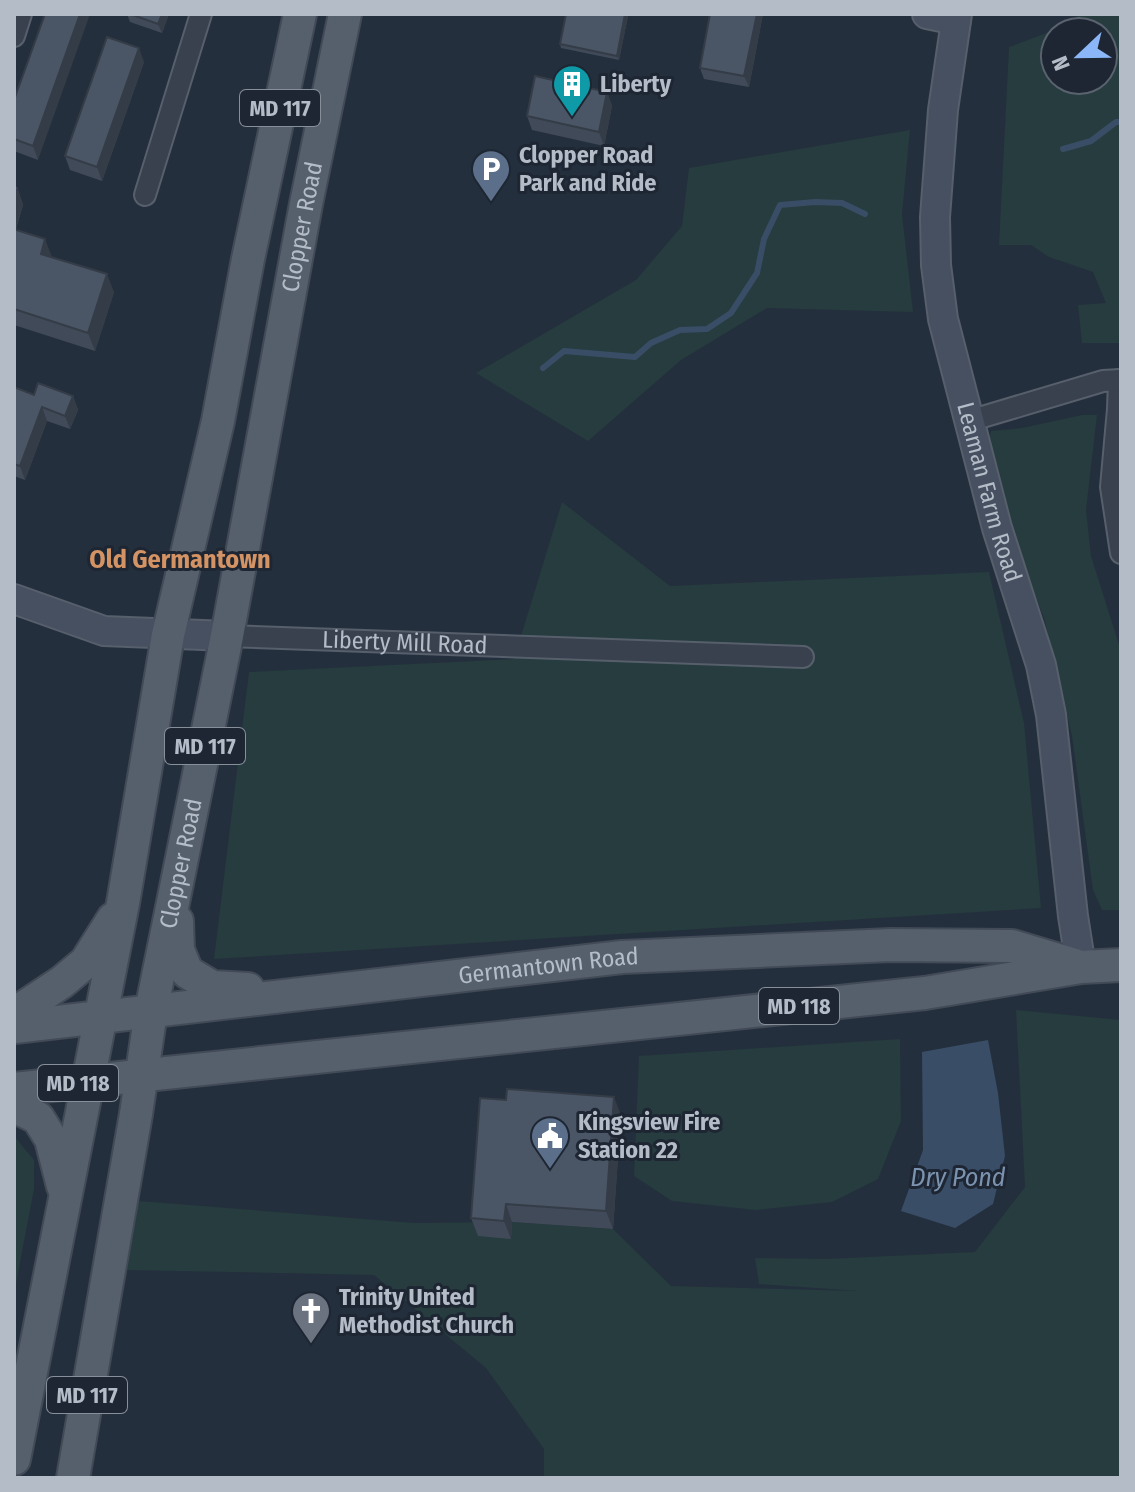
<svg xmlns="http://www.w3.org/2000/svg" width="1135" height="1492" viewBox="0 0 1135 1492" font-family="'Fira Sans Condensed',sans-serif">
<rect width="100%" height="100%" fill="#242f3d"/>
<g fill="#263c3e" fill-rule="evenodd">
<path d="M1078,14H1121V343H1082L1078,305L1106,303L1093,272L1049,257L1031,245H999L1009,47L1073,23ZM1103,32V80H1055V32Z"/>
<polygon points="910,130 902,214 913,312 767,308 681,360 588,441 476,373 636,280 682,226 689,168"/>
<polygon points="1082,415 1097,415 1086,510 1091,556 1121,651 1121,910 1102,910 1093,890 1072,736 1044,618 1014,540 987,447 991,431 1022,428"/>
<polygon points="562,502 670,586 989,572 1024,723 1041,908 214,959 249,672 514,659"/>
<polygon points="1016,1010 1121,1020 1121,1478 544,1478 544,1449 486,1368 374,1275 127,1270 139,1201 414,1223 512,1222 613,1229 671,1286 859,1291 759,1284 755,1258 826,1259 975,1252 1025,1187"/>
<polygon points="900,1039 901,1121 878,1179 832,1202 756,1210 672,1201 634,1176 639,1056"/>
<polygon points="14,1136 34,1160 34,1189 14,1294"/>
</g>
<polygon fill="#394d66" points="988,1040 998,1093 1005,1156 993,1204 955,1228 901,1211 923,1150 922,1052"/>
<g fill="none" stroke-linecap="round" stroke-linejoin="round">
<g stroke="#394d66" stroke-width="6">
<polyline points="1063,149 1091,141 1116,122 1121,122"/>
<polyline points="543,368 564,351 635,357 651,343 680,330 707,329 731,313 757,273 764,239 780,205 815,202 842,203 865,214"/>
</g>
<defs>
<g id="street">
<polyline points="14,36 21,14"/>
<polyline points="145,195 201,14"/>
<polyline points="1119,380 1118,409 1111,487 1121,553"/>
<polyline points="969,421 1103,381 1121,380"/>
<path id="s1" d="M227,636L803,657"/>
</g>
<g id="secondary">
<polyline points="927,14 956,20"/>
<path id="s2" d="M957,14L943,110L935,217L936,265L943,319L997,528L1041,665L1051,715L1073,916L1081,967"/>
<polyline points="14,599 104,631 227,636"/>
</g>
<g id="primary">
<polyline points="177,921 178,950 187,972 212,987 248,989"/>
<polyline points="14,1014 62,982 86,962 113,919"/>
<path id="s3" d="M14,1027L622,957L891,945L1012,946L1075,965"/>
<polyline points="14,1089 925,993 1081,967 1121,965"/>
<polyline points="14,1106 38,1118 51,1139 63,1186"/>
<polyline points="14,1459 123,903 168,635 218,421 248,259 300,14"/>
<path id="s4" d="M73,1478L136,1114L151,1011L227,636L306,204L345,14"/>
</g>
</defs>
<use href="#street" stroke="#565f6b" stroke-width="24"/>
<use href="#secondary" stroke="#565f6b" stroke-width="32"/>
<use href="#primary" stroke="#414a56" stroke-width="36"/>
<use href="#street" stroke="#38414d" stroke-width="20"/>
<use href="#secondary" stroke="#465060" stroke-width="28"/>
<use href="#primary" stroke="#56606d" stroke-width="32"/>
</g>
<g fill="#404a58">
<polygon points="45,14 38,160 14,151 14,100"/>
<polygon points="127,14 169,14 162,33 130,22"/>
<polygon points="566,14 627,14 628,16 619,60 561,48 560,44"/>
<polygon points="763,14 749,87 704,79 700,68"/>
<polygon points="144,62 102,181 70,170 65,156"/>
<polygon points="607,92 612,106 604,146 532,130 527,116"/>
<polygon points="14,186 17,187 23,205 16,229 52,257 114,292 95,351 14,325"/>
<polygon points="14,387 34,395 73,396 78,410 70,429 47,421 25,480 14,476"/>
<polygon points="621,1115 613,1229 512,1222 511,1239 478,1236 471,1218"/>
</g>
<g fill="#343c47">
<polygon points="80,14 90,14 38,160 33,146"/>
<polygon points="162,14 169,14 162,33 158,24"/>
<polygon points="625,14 627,14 628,16 619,60 617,56"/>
<polygon points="757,14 763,14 749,87 744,76"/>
<polygon points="139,48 144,62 102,181 97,167"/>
<polygon points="607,92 612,106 604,146 599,132"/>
<polygon points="17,187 23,205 15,232 14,229 14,196"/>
<polygon points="45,239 52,257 41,254"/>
<polygon points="107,274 114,292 95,351 88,333"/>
<polygon points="73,396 78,410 70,429 65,416"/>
<polygon points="42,407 47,421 25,480 20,466"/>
<polygon points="614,1097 621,1115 613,1229 606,1211"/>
<polygon points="506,1204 512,1222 511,1239 504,1221"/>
</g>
<g fill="#4a5666" stroke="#343c47" stroke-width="2">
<polygon points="45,14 80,14 33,146 14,139 14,100"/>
<polygon points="130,14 162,14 158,24"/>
<polygon points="566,14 625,14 617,56 560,44"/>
<polygon points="710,14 757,14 744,76 700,68"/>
<polygon points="107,37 139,48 97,167 65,156"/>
<polygon points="535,76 607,92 599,132 527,116"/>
<polygon points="14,225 16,230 45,239 41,254 107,274 88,333 14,309"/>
<polygon points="38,383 73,396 65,416 42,407 20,466 14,464 14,387 34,395"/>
<polygon points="507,1089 614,1097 606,1211 506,1204 504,1221 471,1218 480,1098 506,1100"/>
</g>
<defs>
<symbol id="building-pin" viewBox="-11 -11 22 30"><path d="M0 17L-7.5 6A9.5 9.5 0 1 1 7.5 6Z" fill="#0f9aa8" stroke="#1d2632"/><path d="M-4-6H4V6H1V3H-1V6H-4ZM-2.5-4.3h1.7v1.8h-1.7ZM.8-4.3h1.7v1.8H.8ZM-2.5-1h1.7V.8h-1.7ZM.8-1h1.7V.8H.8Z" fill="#fff"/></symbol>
<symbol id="parking-pin" viewBox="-11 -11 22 30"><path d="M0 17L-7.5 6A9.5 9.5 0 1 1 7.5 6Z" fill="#5c6f8a" stroke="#1d2632"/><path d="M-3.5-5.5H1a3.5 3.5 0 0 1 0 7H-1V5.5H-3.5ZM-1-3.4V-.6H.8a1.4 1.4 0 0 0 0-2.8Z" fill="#fff"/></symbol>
<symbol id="civic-pin" viewBox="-11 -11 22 30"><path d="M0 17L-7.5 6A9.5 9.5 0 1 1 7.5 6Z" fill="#5c6f8a" stroke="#1d2632"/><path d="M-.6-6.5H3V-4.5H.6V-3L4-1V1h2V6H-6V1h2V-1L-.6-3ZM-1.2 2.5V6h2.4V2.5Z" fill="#fff"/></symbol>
<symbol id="church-pin" viewBox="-11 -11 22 30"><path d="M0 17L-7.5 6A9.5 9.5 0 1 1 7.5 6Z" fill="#6b7280" stroke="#1d2632"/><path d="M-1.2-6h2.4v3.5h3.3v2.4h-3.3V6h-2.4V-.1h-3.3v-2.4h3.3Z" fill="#fff"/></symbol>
</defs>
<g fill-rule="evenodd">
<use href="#building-pin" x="550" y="62" width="44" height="60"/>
<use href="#parking-pin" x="469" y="147" width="44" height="60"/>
<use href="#civic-pin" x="528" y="1114" width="44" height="60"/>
<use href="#church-pin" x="289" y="1289" width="44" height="60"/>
</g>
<g text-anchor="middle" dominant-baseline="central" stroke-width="6" stroke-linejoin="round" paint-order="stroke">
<g fill="#1d2632" stroke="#878f9b" stroke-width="2">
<rect x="240" y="90" width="80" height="36" rx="6"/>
<rect x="165" y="728" width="80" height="36" rx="6"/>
<rect x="759" y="988" width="80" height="36" rx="6"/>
<rect x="38" y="1065" width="80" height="36" rx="6"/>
<rect x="47" y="1377" width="80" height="36" rx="6"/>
</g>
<g font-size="22" font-weight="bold" fill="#b4bcc8">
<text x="280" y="108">MD 117</text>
<text x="205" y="746">MD 117</text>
<text x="799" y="1006">MD 118</text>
<text x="78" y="1083">MD 118</text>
<text x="87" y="1395">MD 117</text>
</g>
<g font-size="24" font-weight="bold" fill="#b4bcc8" stroke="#1d2632" text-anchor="start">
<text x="600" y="84">Liberty</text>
<text x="519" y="155">Clopper Road<tspan x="519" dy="28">Park and Ride</tspan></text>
<text x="578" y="1122">Kingsview Fire<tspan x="578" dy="28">Station 22</tspan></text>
<text x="339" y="1297">Trinity United<tspan x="339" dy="28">Methodist Church</tspan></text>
</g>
<g font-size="24" fill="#b4bcc8" stroke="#1d2632">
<text stroke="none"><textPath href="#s4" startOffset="1272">Clopper Road</textPath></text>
<text stroke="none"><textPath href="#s2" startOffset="486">Leaman Farm Road</textPath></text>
<text stroke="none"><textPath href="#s1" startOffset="178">Liberty Mill Road</textPath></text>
<text stroke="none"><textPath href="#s4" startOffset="624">Clopper Road</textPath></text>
<text stroke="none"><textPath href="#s3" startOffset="538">Germantown Road</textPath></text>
</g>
<g font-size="26" font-weight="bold" fill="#d39364" stroke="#1d2632">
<text x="180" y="559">Old Germantown</text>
</g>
<g font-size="26" font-style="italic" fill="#7c93b0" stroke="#1d2632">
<text x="958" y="1177">Dry Pond</text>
</g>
</g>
<rect width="1135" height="1492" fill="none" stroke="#b4bcc8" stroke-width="32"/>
<g transform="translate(1079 56) rotate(248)"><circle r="38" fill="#1d2632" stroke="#59626e" stroke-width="2"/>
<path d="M0-6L14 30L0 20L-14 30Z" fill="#8bb6f7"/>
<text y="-12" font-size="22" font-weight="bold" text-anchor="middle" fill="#b4bcc8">N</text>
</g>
</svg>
